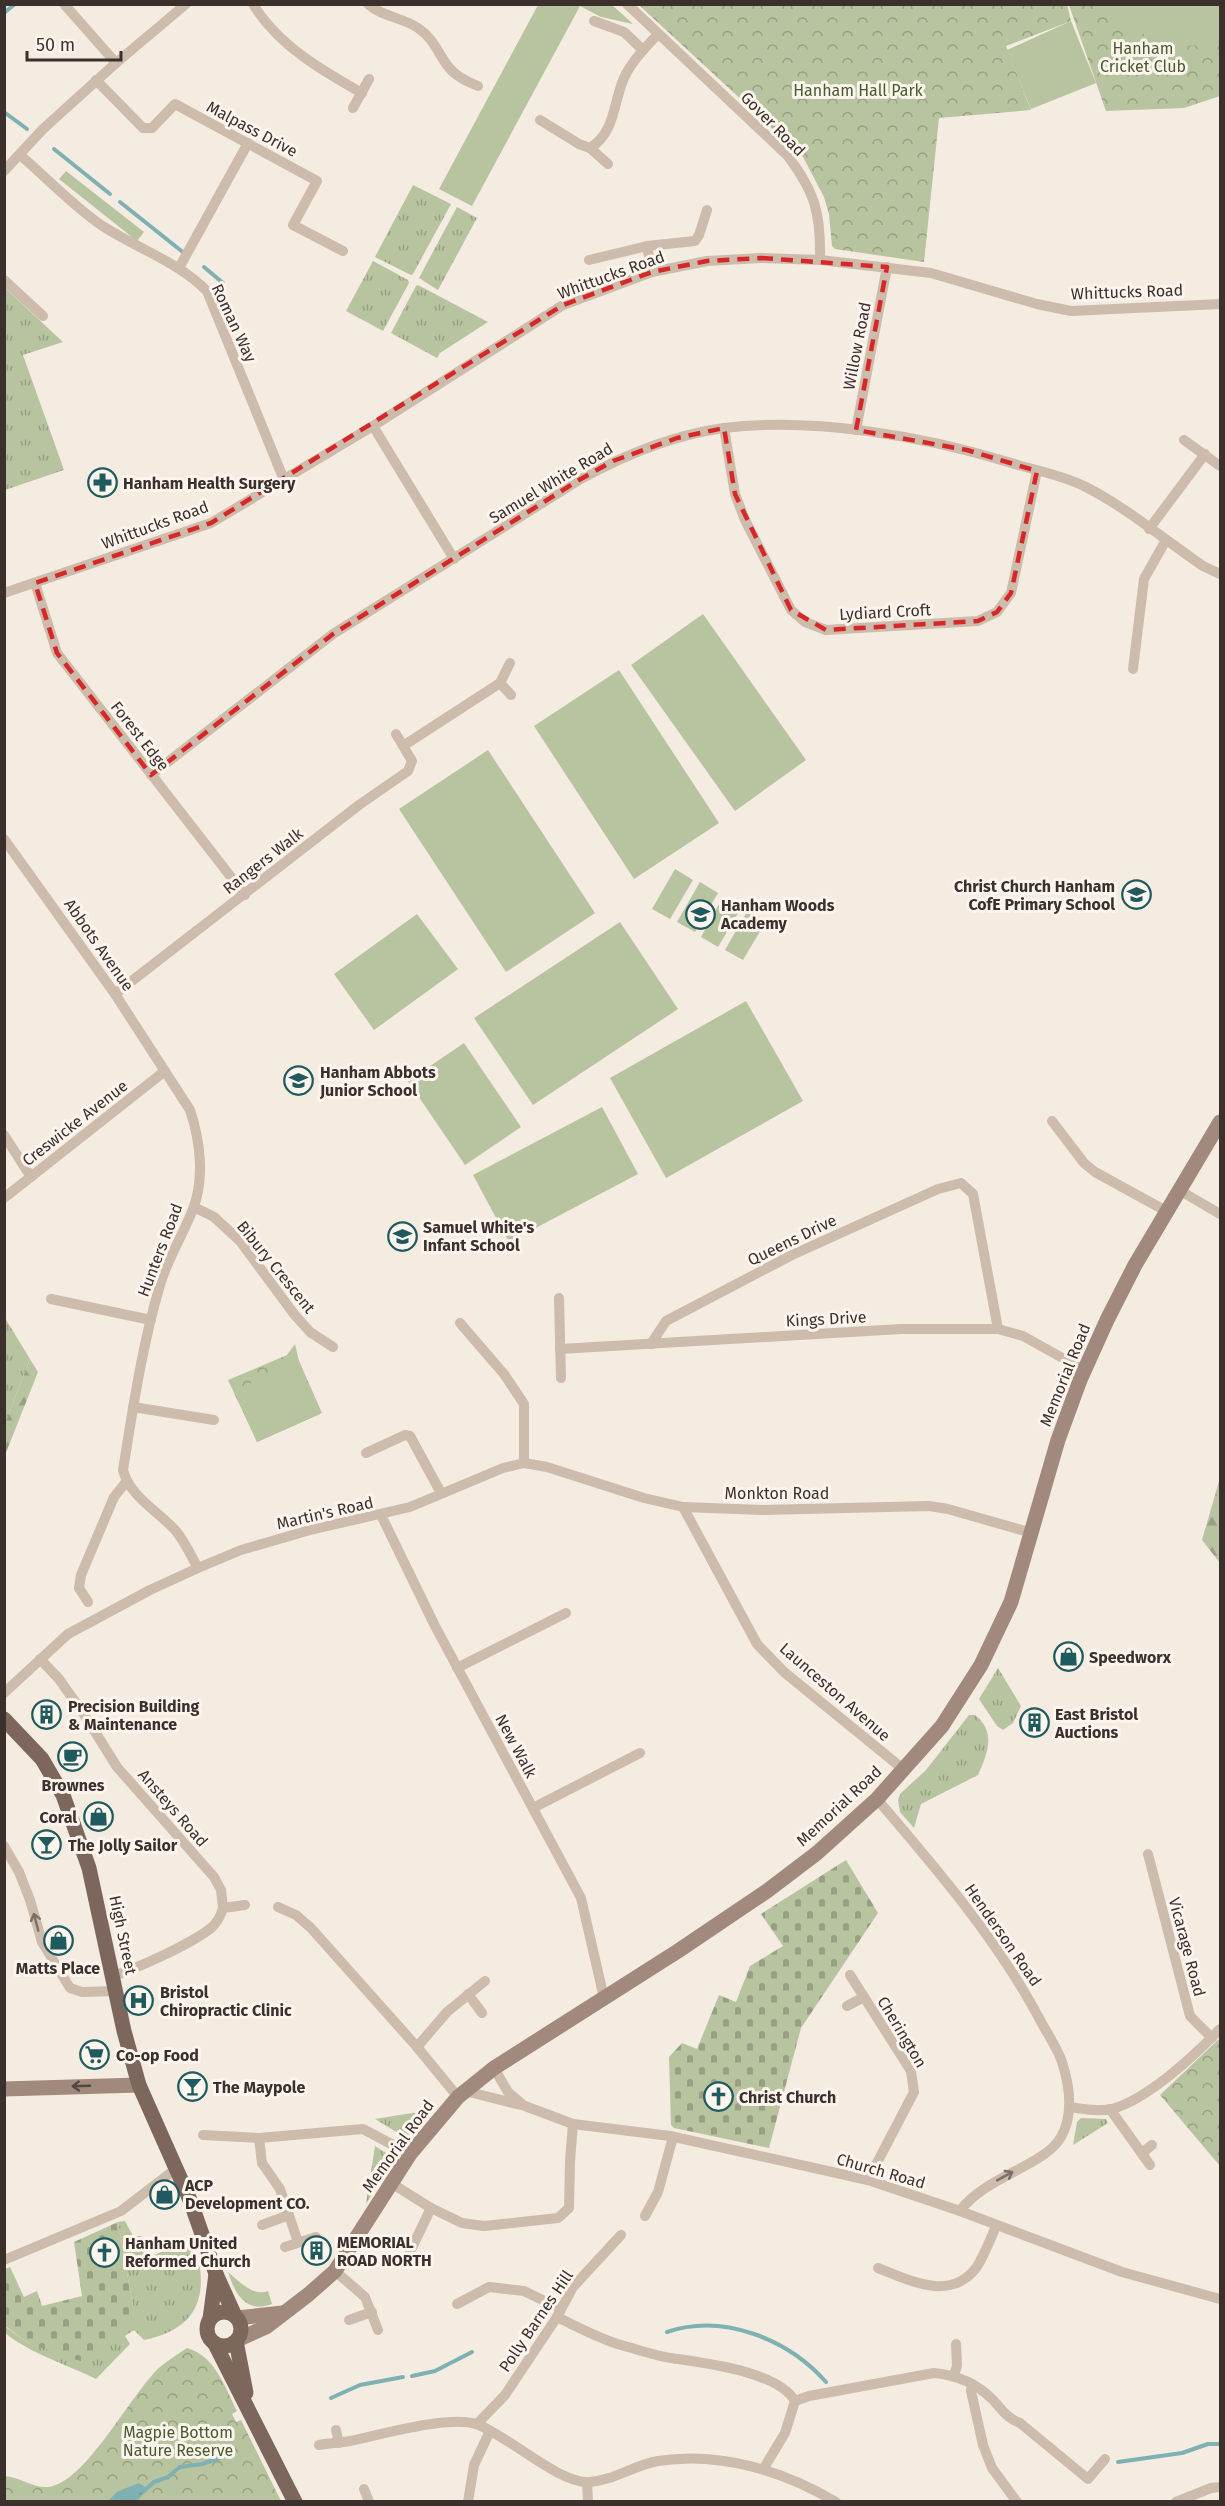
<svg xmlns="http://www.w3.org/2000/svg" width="1225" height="2506" viewBox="0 0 1225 2506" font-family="'Fira Sans',sans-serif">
<defs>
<pattern id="grass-tufts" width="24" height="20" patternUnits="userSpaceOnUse" patternTransform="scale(1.5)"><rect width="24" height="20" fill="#b8c4a0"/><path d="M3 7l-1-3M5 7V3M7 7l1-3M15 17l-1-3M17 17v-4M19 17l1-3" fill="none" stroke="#97a083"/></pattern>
<pattern id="forest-firs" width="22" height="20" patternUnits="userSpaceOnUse" patternTransform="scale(1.5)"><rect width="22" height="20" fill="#b8c4a0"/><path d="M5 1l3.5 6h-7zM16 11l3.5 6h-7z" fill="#97a083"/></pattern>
<pattern id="cemetery-stones" width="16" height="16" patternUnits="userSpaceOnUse" patternTransform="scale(1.5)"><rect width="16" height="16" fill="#b8c4a0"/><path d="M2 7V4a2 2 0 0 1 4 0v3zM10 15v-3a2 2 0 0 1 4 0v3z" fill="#97a083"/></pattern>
<pattern id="park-crowns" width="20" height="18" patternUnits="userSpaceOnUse" patternTransform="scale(1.5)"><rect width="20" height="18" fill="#b8c4a0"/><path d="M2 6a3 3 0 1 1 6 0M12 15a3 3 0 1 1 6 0" fill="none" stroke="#97a083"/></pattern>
<pattern id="water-ripples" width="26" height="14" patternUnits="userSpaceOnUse" patternTransform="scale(1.5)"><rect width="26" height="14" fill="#7fb0b2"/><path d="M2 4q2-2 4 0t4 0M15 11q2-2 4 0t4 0" fill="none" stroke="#699091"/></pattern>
</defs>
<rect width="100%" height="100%" fill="#f4ebe1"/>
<g fill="url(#grass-tufts)">
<polygon points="413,185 451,204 413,274 411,275 375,257"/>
<polygon points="457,207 477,218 438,290 419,278"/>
<polygon points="373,261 408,280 409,283 383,331 346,311"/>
<polygon points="418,285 488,322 440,353 437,358 391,333 416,286"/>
<polygon points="5,288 63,342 23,355 64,470 5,490"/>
<polygon points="5,1318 30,1359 5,1423"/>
<polygon points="998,1668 1021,1706 1013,1723 1003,1730 997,1726 979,1699"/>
<path d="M969,1715H975C997,1732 987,1755 978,1775L921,1804L914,1828L900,1812L898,1800L900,1794L926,1770Z"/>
<polygon points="431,2110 408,2135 403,2136 375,2119"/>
<polygon points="1081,2118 1106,2119 1108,2123 1073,2145 1077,2122"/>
<polygon points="375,2146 389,2155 392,2162 366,2204"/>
<path d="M125,2221L133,2236H141L149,2257L193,2239C210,2291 202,2328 144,2340L134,2330L125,2336L130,2344L96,2379C64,2363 33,2355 5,2333L4,2326L30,2344L133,2306L118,2222Z"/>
<path d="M228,2272C239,2281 253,2297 268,2291L272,2304C246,2314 235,2294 228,2272Z"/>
</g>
<g fill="url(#forest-firs)">
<polygon points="30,1359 38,1372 5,1455 5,1423"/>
<polygon points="1220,1478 1220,1563 1202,1540"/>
</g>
<g fill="url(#cemetery-stones)">
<polygon points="846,1860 878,1913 801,2028 769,2148 674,2128 671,2125 669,2057 682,2043 697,2049 719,1995 736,2002 750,1966 783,1946 761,1914"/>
<polygon points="118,2222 133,2306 123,2326 86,2363 30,2344 5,2326 5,2269 10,2267 24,2297 37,2291 42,2306 82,2296 74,2242"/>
</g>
<g fill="url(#park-crowns)">
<polygon points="1067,4 1071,21 1006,46 1031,110 939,118 924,262 835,249 832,246 829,214 824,197 803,157 639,5"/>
<polygon points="1069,5 1220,5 1220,96 1184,108 1106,111"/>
<polygon points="295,1344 299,1361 322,1413 257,1442 228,1380 287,1355"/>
<polygon points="1220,2038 1220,2166 1160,2095"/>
<path d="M187,2348C215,2356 225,2387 237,2411L232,2414L236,2422L241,2420L281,2501H5L4,2476C21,2477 32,2488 48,2487C86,2483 131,2393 160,2367C168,2360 178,2354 187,2348Z"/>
</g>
<g fill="#b8c4a0">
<polygon points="538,5 612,5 633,24 601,17 580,6 472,206 439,189"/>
<polygon points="1109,5 1220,5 1220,42 1215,45 1172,46 1129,28"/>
<polygon points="1071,21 1096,83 1031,109 1007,50"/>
<polygon points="66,171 144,232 137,241 59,179"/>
<polygon points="703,614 806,760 735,811 631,665"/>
<polygon points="619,670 719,823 634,879 534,726"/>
<polygon points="488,750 595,913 506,972 399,809"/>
<polygon points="675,869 693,880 670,919 652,909"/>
<polygon points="700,882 718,893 695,932 677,922"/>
<polygon points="723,897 741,908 718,947 701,937"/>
<polygon points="748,910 766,921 743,960 725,950"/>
<polygon points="417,914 458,969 374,1030 334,974"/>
<polygon points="620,922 678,1009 533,1105 474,1018"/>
<polygon points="746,1001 803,1101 666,1178 610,1078"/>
<polygon points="464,1043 521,1127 465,1165 408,1081"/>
<polygon points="602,1107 638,1174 509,1242 473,1175"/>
<polygon points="299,1361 320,1414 257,1442 234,1391"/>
</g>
<polygon fill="url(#water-ripples)" points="139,2483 148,2489 137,2501 108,2501 117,2492"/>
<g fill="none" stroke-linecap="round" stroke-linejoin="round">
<g stroke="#7fb0b2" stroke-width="4">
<polyline points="4,13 15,4"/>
<polyline points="4,112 27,129"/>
<polyline points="54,149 110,194"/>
<polyline points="120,202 184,253"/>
<polyline points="204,267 223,283"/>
<path d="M667,2332C723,2313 788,2339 826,2382"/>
<polyline points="412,2376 435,2371 472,2352"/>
<polyline points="331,2398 360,2385 403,2377"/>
<polyline points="1118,2462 1182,2453 1208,2444 1220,2444"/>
<polyline points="143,2492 154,2482 168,2477 180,2467 202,2464 220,2458"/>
</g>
<g stroke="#cdbbac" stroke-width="10">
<polyline points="64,4 116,63"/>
<path d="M253,4C278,45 321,70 362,93"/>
<path d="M368,4C382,17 402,17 418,28C433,38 437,51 447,65C455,76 466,81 478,86"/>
<path d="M627,4L787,155C815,192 821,213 820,260"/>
<polyline points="594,21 624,32 643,50"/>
<polyline points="96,80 143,128 152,128 175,104 317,181 293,225 343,251"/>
<polyline points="353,108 369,79"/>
<path d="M540,120L579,144L590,148C614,133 613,107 622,83C628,65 645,48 658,34"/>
<polyline points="590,148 608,164"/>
<path d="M20,155C47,178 72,205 101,225C136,248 177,261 207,291L284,480"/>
<polyline points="4,171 43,129 116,63 186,4"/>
<polyline points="647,246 652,272"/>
<polyline points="589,260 647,246 695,241 699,235 707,210"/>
<polyline points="179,268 248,143"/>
<polyline points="4,280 43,316"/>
<polyline points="373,426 454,559"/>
<polyline points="724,428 735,494 745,520 791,610 805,622 826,630 978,621 997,612 1011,593 1037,471"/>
<polyline points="856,430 887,267"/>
<polyline points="1184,440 1220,466"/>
<polyline points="1149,529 1205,454"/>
<polyline points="35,583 57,653 245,895"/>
<polyline points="4,593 211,523 373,426 563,305 652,272 707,261 761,258 820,260 931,273 1037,304 1071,311 1220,304"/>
<polyline points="1133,669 1144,579 1166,540"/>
<polyline points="500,683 511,695"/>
<polyline points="403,746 500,683 510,663"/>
<path d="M151,775L333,634L579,480C624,455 673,435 724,428C812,417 923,436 1008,462C1033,470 1063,475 1086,487C1127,508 1165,540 1203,566L1220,574"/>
<path d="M4,839L115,994L190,1110C200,1140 205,1178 193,1209C183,1235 168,1258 160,1285C142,1346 133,1408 123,1470C130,1497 158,1511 176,1531C185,1542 191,1556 198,1568"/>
<polyline points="115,994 359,805 408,771 412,761 396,734"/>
<polyline points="1052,1121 1084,1163 1095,1172 1166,1211"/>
<polyline points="4,1135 31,1177"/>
<polyline points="1179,1190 1220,1214"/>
<polyline points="4,1198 165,1071"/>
<polyline points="194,1207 214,1217 240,1241 294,1314 310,1332 333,1347"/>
<polyline points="559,1298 561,1378"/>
<polyline points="51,1299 151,1320"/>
<polyline points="460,1323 504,1374 524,1404 524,1463"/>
<polyline points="651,1344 666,1321 792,1255 938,1189 961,1183 973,1194 998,1329"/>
<polyline points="560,1349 901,1329 998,1329 1023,1336 1084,1370"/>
<polyline points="133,1407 214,1420"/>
<polyline points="366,1453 405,1435 410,1436 441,1493"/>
<polyline points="683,1507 757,1644 784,1672 903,1769"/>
<polyline points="381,1515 435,1626 581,1898 604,1998"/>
<polyline points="88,1602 79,1588 81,1575 114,1497 126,1482"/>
<polyline points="40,1659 59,1679 76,1703"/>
<polyline points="457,1668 566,1613"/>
<polyline points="4,1693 68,1634 150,1590 198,1568 241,1550 310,1530 410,1507 503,1468 524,1463 547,1467 644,1498 683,1507 763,1510 929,1506 948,1509 1032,1533"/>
<polyline points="82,1711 117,1767 214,1877 221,1890 223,1908 245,1905"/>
<path d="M877,1799C936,1868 996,1938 1039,2018C1046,2032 1057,2047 1062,2062C1070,2087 1074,2114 1061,2137C1046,2165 984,2177 960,2211"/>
<polyline points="533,1808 640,1753"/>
<polyline points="4,1846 19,1872 30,1900 42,1942 70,1988 82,1992 116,1991"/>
<polyline points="1148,1854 1190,2016 1212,2038"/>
<polyline points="278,1907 296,1915 311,1928 417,2047 458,2097"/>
<polyline points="850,1975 911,2071 914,2092 868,2180"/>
<path d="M113,1976C138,1968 191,1944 211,1928C217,1923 221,1915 223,1908"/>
<polyline points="468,1994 482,2013"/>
<polyline points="847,2006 864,1997"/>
<polyline points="417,2047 447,2012 485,1981"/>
<polyline points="494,2068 508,2092 522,2104"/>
<polyline points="465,2091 525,2106 573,2124 670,2136 868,2180 960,2211 1122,2272 1220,2299"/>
<path d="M1070,2107C1083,2109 1098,2112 1112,2109C1148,2099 1194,2056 1220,2029"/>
<polyline points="1110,2109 1150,2165"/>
<polyline points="203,2135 259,2138 363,2129 410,2154"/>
<polyline points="259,2138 262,2163 280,2189 298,2242"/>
<polyline points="1142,2153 1152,2145"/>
<polyline points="391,2183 431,2208 462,2223 484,2226 558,2218 569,2208 570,2161 573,2124"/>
<polyline points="645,2216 658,2192 673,2137"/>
<polyline points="262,2225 289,2215"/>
<polyline points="285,2247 316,2237"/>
<polyline points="408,2256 431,2208"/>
<polyline points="4,2260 121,2211 177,2168"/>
<path d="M878,2268C909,2280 950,2302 976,2268C984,2256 990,2240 996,2226"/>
<polyline points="335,2271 365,2297 378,2330"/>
<polyline points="457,2304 489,2287 524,2291 561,2309"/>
<path d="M557,2317C578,2327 600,2339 621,2345C636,2349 656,2356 671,2358C703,2363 778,2371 795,2401"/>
<polyline points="349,2320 372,2312"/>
<polyline points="954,2375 957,2366 956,2344"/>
<polyline points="972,2384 971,2391 983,2445 992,2468 1017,2502"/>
<path d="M795,2401L809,2396L934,2373C956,2375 976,2383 992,2399C1002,2409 1006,2418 1020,2423L1088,2479L1105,2459"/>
<polyline points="477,2424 505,2395 557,2317 573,2287 621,2235"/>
<polyline points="336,2430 339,2443"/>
<path d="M319,2445C329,2443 340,2443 350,2441C379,2435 450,2415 476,2424C506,2434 558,2483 588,2482C613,2481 634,2465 658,2461C720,2451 783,2471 836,2502"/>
<polyline points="764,2468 785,2433 795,2401"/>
<polyline points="587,2482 588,2502"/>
<polyline points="364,2489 369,2502"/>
<polyline points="468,2502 474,2465 490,2431"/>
<polyline points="1176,2502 1211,2488 1220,2487"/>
</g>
<g stroke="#a18a7d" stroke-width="15">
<polyline points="4,2089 139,2085"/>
<polyline points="237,2318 283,2313"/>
<polyline points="237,2340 266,2327 309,2294 335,2271 410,2154 458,2097 494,2068 678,1951 767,1891 817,1853 877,1799 942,1726 981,1665 1011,1602 1058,1440 1080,1380 1107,1320 1135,1265 1220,1122"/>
</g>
<g stroke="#7d675c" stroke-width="15">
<polyline points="4,1719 42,1759 63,1795 89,1868 124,2031 139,2085 190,2200 216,2274 235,2316"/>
<circle cx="224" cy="2329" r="17"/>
<polyline points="210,2319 216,2274"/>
<polyline points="236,2341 246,2393"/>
<polyline points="215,2344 295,2502"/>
</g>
</g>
<defs><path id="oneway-shaft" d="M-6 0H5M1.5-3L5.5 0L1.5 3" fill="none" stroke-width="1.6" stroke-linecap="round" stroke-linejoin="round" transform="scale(1.5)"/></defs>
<g stroke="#7d6f65">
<use href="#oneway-shaft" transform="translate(36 1922) rotate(-105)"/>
<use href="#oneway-shaft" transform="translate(1005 2176) rotate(-29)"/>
</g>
<use stroke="#544640" href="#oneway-shaft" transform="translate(81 2086) rotate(178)"/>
<path fill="none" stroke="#d62828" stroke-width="4.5" stroke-dasharray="12 8" stroke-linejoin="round" d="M761,258L887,267L856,430L967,450L1037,471L1011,593L997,612L978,621L826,630L791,610L735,494L724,428L677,438L613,461L579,480L333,634L151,775L57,653L35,583L211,523L563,305L652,272L707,261Z"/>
<defs>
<symbol id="pharmacy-ring" viewBox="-11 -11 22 22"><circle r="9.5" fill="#fbf5ee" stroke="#1f5a5e" stroke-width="1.5"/><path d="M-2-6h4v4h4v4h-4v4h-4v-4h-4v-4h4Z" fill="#1f5a5e"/></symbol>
<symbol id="school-ring" viewBox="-11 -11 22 22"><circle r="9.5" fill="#fbf5ee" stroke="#1f5a5e" stroke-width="1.5"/><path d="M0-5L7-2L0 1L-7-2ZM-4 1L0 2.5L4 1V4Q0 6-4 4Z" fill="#1f5a5e"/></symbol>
<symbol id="shop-ring" viewBox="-11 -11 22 22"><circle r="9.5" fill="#fbf5ee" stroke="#1f5a5e" stroke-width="1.5"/><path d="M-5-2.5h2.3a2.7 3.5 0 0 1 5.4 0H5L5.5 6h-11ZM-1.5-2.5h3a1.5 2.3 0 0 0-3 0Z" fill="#1f5a5e"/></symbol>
<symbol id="building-ring" viewBox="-11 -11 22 22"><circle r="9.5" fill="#fbf5ee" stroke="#1f5a5e" stroke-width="1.5"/><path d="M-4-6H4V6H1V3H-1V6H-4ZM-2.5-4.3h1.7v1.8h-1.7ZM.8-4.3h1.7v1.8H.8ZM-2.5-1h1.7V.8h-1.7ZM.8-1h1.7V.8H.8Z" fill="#1f5a5e"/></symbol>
<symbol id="cafe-ring" viewBox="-11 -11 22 22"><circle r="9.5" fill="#fbf5ee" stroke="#1f5a5e" stroke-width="1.5"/><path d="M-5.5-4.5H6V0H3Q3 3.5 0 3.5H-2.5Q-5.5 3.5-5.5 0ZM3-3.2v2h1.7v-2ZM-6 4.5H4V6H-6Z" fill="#1f5a5e"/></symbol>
<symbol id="bar-ring" viewBox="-11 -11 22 22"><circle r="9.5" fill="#fbf5ee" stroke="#1f5a5e" stroke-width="1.5"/><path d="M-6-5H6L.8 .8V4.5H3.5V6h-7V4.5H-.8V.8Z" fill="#1f5a5e"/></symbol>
<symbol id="hospital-ring" viewBox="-11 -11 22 22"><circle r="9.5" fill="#fbf5ee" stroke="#1f5a5e" stroke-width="1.5"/><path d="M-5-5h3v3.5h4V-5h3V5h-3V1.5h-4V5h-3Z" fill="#1f5a5e"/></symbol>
<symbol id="supermarket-ring" viewBox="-11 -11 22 22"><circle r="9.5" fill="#fbf5ee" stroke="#1f5a5e" stroke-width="1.5"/><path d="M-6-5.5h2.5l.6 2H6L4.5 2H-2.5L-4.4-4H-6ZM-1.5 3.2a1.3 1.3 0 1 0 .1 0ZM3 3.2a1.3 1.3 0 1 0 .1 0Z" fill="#1f5a5e"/></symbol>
<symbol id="church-ring" viewBox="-11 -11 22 22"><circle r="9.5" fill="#fbf5ee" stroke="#1f5a5e" stroke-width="1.5"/><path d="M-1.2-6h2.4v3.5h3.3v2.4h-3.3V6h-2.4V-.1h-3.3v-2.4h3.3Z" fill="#1f5a5e"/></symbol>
</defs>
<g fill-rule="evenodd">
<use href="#pharmacy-ring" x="86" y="466" width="33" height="33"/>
<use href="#school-ring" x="1120" y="878" width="33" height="33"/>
<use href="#school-ring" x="684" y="898" width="33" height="33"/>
<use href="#school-ring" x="282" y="1064" width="33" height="33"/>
<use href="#school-ring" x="386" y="1220" width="33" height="33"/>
<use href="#shop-ring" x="1052" y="1640" width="33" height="33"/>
<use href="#building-ring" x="30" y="1698" width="33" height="33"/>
<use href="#building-ring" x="1018" y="1706" width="33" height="33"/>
<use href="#cafe-ring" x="56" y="1740" width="33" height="33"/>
<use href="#shop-ring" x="82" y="1800" width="33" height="33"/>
<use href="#bar-ring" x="30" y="1828" width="33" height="33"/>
<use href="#shop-ring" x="42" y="1924" width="33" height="33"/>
<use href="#hospital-ring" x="122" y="1984" width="33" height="33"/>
<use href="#supermarket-ring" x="78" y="2038" width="33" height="33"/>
<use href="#bar-ring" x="176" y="2070" width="33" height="33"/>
<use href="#church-ring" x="702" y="2080" width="33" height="33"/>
<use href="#shop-ring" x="148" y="2178" width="33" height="33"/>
<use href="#building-ring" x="300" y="2234" width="33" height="33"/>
<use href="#church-ring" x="88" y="2236" width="33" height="33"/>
</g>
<g text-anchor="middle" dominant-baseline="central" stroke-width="6" stroke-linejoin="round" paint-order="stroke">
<g font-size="16" fill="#4a5a2e" stroke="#fbf5ee">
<text x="1143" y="48">Hanham<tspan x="1143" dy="18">Cricket Club</tspan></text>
<text x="858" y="90">Hanham Hall Park</text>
<text x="178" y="2432">Magpie Bottom<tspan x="178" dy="18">Nature Reserve</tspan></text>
</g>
<g font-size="16" fill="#3b302b" stroke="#fbf5ee">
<text transform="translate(773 124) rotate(45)">Gover Road</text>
<text transform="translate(252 129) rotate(28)">Malpass Drive</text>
<text transform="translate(611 275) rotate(-20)">Whittucks Road</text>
<text transform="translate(1127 292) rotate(-2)">Whittucks Road</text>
<text transform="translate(234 323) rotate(65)">Roman Way</text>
<text transform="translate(857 346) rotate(-79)">Willow Road</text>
<text transform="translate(551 483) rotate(-31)">Samuel White Road</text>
<text transform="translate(155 525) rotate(-20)">Whittucks Road</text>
<text transform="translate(885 612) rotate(-3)">Lydiard Croft</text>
<text transform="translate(140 736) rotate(52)">Forest Edge</text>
<text transform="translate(263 861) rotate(-38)">Rangers Walk</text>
<text transform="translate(99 945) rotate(55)">Abbots Avenue</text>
<text transform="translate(75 1123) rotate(-38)">Creswicke Avenue</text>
<text transform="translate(792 1240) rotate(-26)">Queens Drive</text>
<text transform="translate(160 1250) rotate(-69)">Hunters Road</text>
<text transform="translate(276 1267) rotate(51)">Bibury Crescent</text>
<text transform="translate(826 1319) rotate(-3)">Kings Drive</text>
<text transform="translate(1065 1375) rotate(-68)">Memorial Road</text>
<text x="777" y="1493">Monkton Road</text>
<text transform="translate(325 1513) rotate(-13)">Martin's Road</text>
<text transform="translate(835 1692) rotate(41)">Launceston Avenue</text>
<text transform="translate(516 1746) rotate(62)">New Walk</text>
<text transform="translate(839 1806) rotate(-43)">Memorial Road</text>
<text transform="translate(173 1808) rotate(49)">Ansteys Road</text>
<text transform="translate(123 1935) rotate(78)">High Street</text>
<text transform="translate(1003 1935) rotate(55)">Henderson Road</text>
<text transform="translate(1187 1947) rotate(75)">Vicarage Road</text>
<text transform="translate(902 2032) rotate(59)">Cherington</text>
<text transform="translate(398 2146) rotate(-54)">Memorial Road</text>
<text transform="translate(881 2171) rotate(16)">Church Road</text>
<text transform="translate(536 2321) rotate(-56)">Polly Barnes Hill</text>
</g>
<g font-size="16" font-weight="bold" fill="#3b302b" stroke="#fbf5ee" text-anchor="start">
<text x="123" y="483">Hanham Health Surgery</text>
<text x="1115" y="886" text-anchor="end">Christ Church Hanham<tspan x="1115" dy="18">CofE Primary School</tspan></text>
<text x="721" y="905">Hanham Woods<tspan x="721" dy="18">Academy</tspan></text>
<text x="320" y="1072">Hanham Abbots<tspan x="320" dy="18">Junior School</tspan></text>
<text x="423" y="1227">Samuel White's<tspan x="423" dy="18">Infant School</tspan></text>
<text x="1089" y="1657">Speedworx</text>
<text x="68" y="1706">Precision Building<tspan x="68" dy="18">&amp; Maintenance</tspan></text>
<text x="1055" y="1714">East Bristol<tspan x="1055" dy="18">Auctions</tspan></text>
<text x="73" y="1785" text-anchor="middle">Brownes</text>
<text x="77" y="1817" text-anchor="end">Coral</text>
<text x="68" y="1845">The Jolly Sailor</text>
<text x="58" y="1968" text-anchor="middle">Matts Place</text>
<text x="160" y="1992">Bristol<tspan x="160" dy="18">Chiropractic Clinic</tspan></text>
<text x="116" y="2055">Co-op Food</text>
<text x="213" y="2087">The Maypole</text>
<text x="739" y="2097">Christ Church</text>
<text x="185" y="2185">ACP<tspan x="185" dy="18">Development CO.</tspan></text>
<text x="337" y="2242">MEMORIAL<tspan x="337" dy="18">ROAD NORTH</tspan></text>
<text x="125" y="2243">Hanham United<tspan x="125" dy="18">Reformed Church</tspan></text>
</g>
</g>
<rect width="1225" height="2506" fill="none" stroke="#3b302b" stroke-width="12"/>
<path d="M27 51v9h94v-9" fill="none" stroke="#3b302b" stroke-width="3"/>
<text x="36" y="51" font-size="18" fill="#3b302b" stroke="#fbf5ee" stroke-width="4.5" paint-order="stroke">50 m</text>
</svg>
